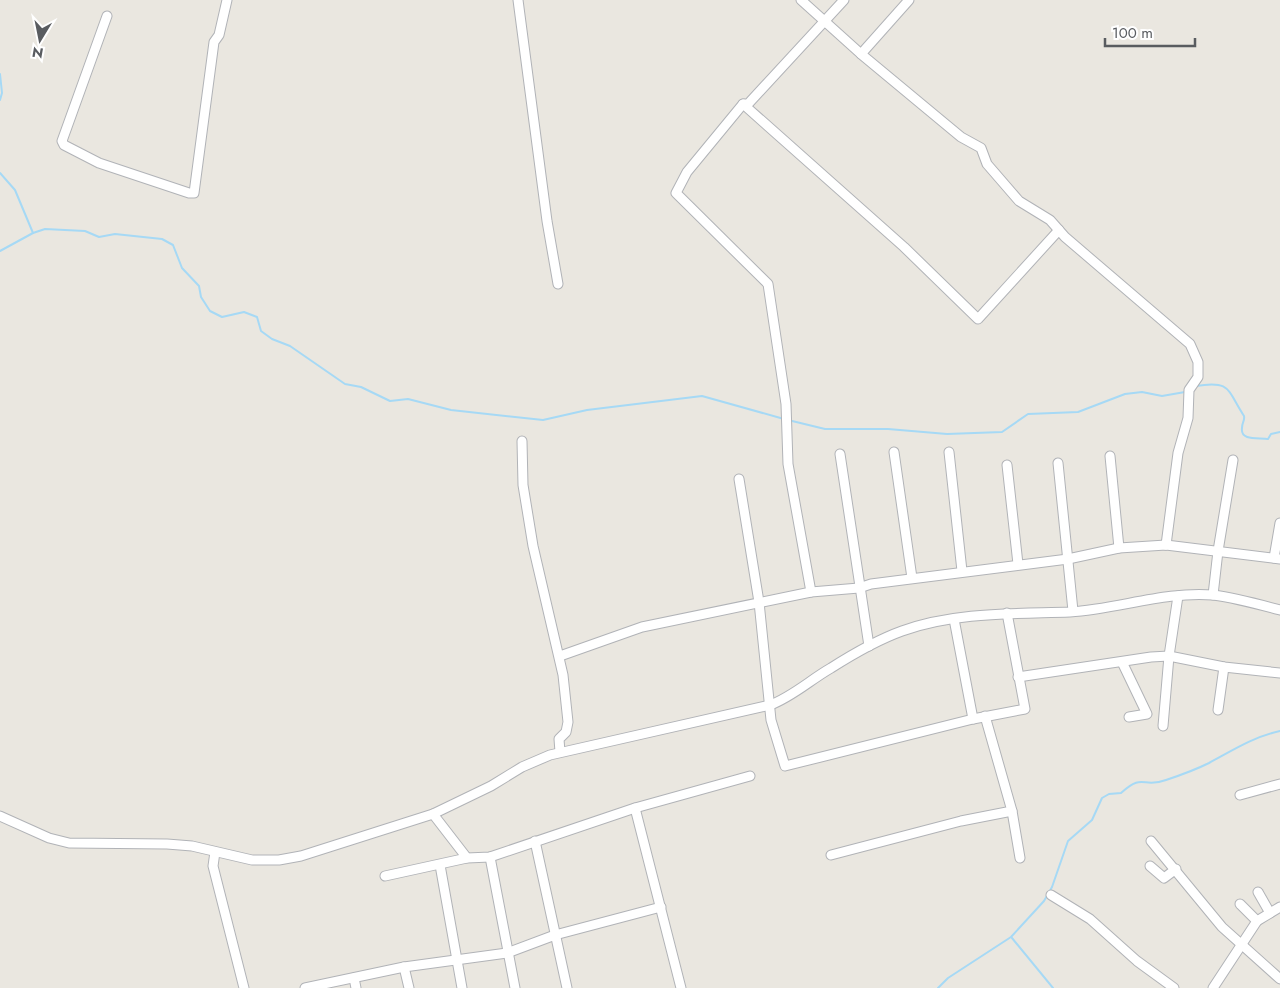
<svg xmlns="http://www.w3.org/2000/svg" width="1280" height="988" viewBox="0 0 1280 988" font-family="Jost,sans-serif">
<rect width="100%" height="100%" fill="#eae7e0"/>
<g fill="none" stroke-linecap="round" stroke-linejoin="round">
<g stroke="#a6d9f5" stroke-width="2">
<polyline points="0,74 2,93 0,100"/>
<polyline points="0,173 15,190 33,233"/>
<polyline points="0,251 33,233 45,229 85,231 99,237 115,234 162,239 173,245 182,268 199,286 201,297 210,311 222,317 244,312 257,317 261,331 272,339 290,346 345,384 361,387 390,401 408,399 451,410 543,420 587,410 702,396 784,419"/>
<path d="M1196,386C1231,380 1227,390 1244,416C1245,421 1242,422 1242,428C1240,442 1261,437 1268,439L1271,434L1280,432"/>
<polyline points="788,420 825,429 888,429 947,434 1002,432 1028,414 1078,412 1125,394 1142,392 1162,396 1185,392"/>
<polyline points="1012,938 1053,988"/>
<path d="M938,988L948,978L1011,937L1044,901L1052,887L1068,841L1092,820L1102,798L1109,794L1121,793C1144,772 1142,789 1166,780C1181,775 1195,770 1209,763C1233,750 1253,737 1280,731"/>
</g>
<defs>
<g id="minor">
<polyline points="518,0 547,221 558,284"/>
<polyline points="801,0 861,54 961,137 981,148 987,164 1019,201 1050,220 1065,237 1190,344 1198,362 1198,377 1189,390 1188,418 1178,453 1166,545"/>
<polyline points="107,16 62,141 64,145 99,163 189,193 194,193 214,42 219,35 227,0"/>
<polyline points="861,54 909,0"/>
<polyline points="743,104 904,247 978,319 1059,230"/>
<polyline points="522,441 523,485 533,546 563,675 568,722 566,732 559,739 560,752"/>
<polyline points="894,452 912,578"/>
<polyline points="949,452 962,571"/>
<polyline points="840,454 869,646"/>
<polyline points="1110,456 1119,548"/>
<polyline points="1058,463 1073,611"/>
<polyline points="1007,465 1018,564"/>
<polyline points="739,479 759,602 771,720 785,766 973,719 1025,709 1007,613"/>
<polyline points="1274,558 1280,523"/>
<polyline points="811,592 788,464 786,404 768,284 676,193 687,172 743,104 748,104 844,0"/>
<polyline points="1213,595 1218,551 1233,460"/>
<polyline points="954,619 973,719"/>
<polyline points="560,656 642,627 811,592 859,588 871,584 1068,559 1119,548 1166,545 1280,559"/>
<polyline points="1122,662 1147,714 1129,717"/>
<polyline points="1018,677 1151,657 1169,656 1224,667 1280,673"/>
<polyline points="1218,710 1224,667"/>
<polyline points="985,716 1012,811 1020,858"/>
<polyline points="1163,726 1169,656 1178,596"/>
<polyline points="1240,795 1280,784"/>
<polyline points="635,808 681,988"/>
<polyline points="433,814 467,858"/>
<path d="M0,816L49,838L69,843L167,844L192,846L252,860H279L301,856L433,814L491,786L522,767L550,755L770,705C792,697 810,680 831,668C853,654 877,640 902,631C955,612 1014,614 1070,612C1118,609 1166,591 1213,595C1236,598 1258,604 1280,610"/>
<polyline points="535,841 567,988"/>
<polyline points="1151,841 1222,927 1280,979"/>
<polyline points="215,852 213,866 244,988"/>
<polyline points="831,855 961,821 1012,811"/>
<polyline points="490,857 515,988"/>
<polyline points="440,865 462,988"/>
<polyline points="1150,866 1164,878 1176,869"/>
<polyline points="385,876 467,858 490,857 635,808 750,776"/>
<polyline points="1258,892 1270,913"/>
<polyline points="1051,895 1090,919 1137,961 1174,988"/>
<polyline points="1240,904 1257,921"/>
<polyline points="404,967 409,988"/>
<polyline points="354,978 356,988"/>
<polyline points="305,988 404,967 507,953 555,935 661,907"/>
<polyline points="1213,988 1257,921 1280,907"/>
</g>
</defs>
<use href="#minor" stroke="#b1b3b7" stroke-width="11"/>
<use href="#minor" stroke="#fff" stroke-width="9"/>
</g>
<g transform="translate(40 40) rotate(190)" stroke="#ffffff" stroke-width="4" paint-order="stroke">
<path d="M0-4L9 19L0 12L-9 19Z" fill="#595c60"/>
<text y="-8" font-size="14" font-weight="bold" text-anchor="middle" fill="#595c60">N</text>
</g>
<path d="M1105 38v8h90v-8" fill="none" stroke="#595c60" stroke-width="2.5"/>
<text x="1112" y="38" font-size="15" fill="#595c60" stroke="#ffffff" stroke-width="4" paint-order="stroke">100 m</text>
</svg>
